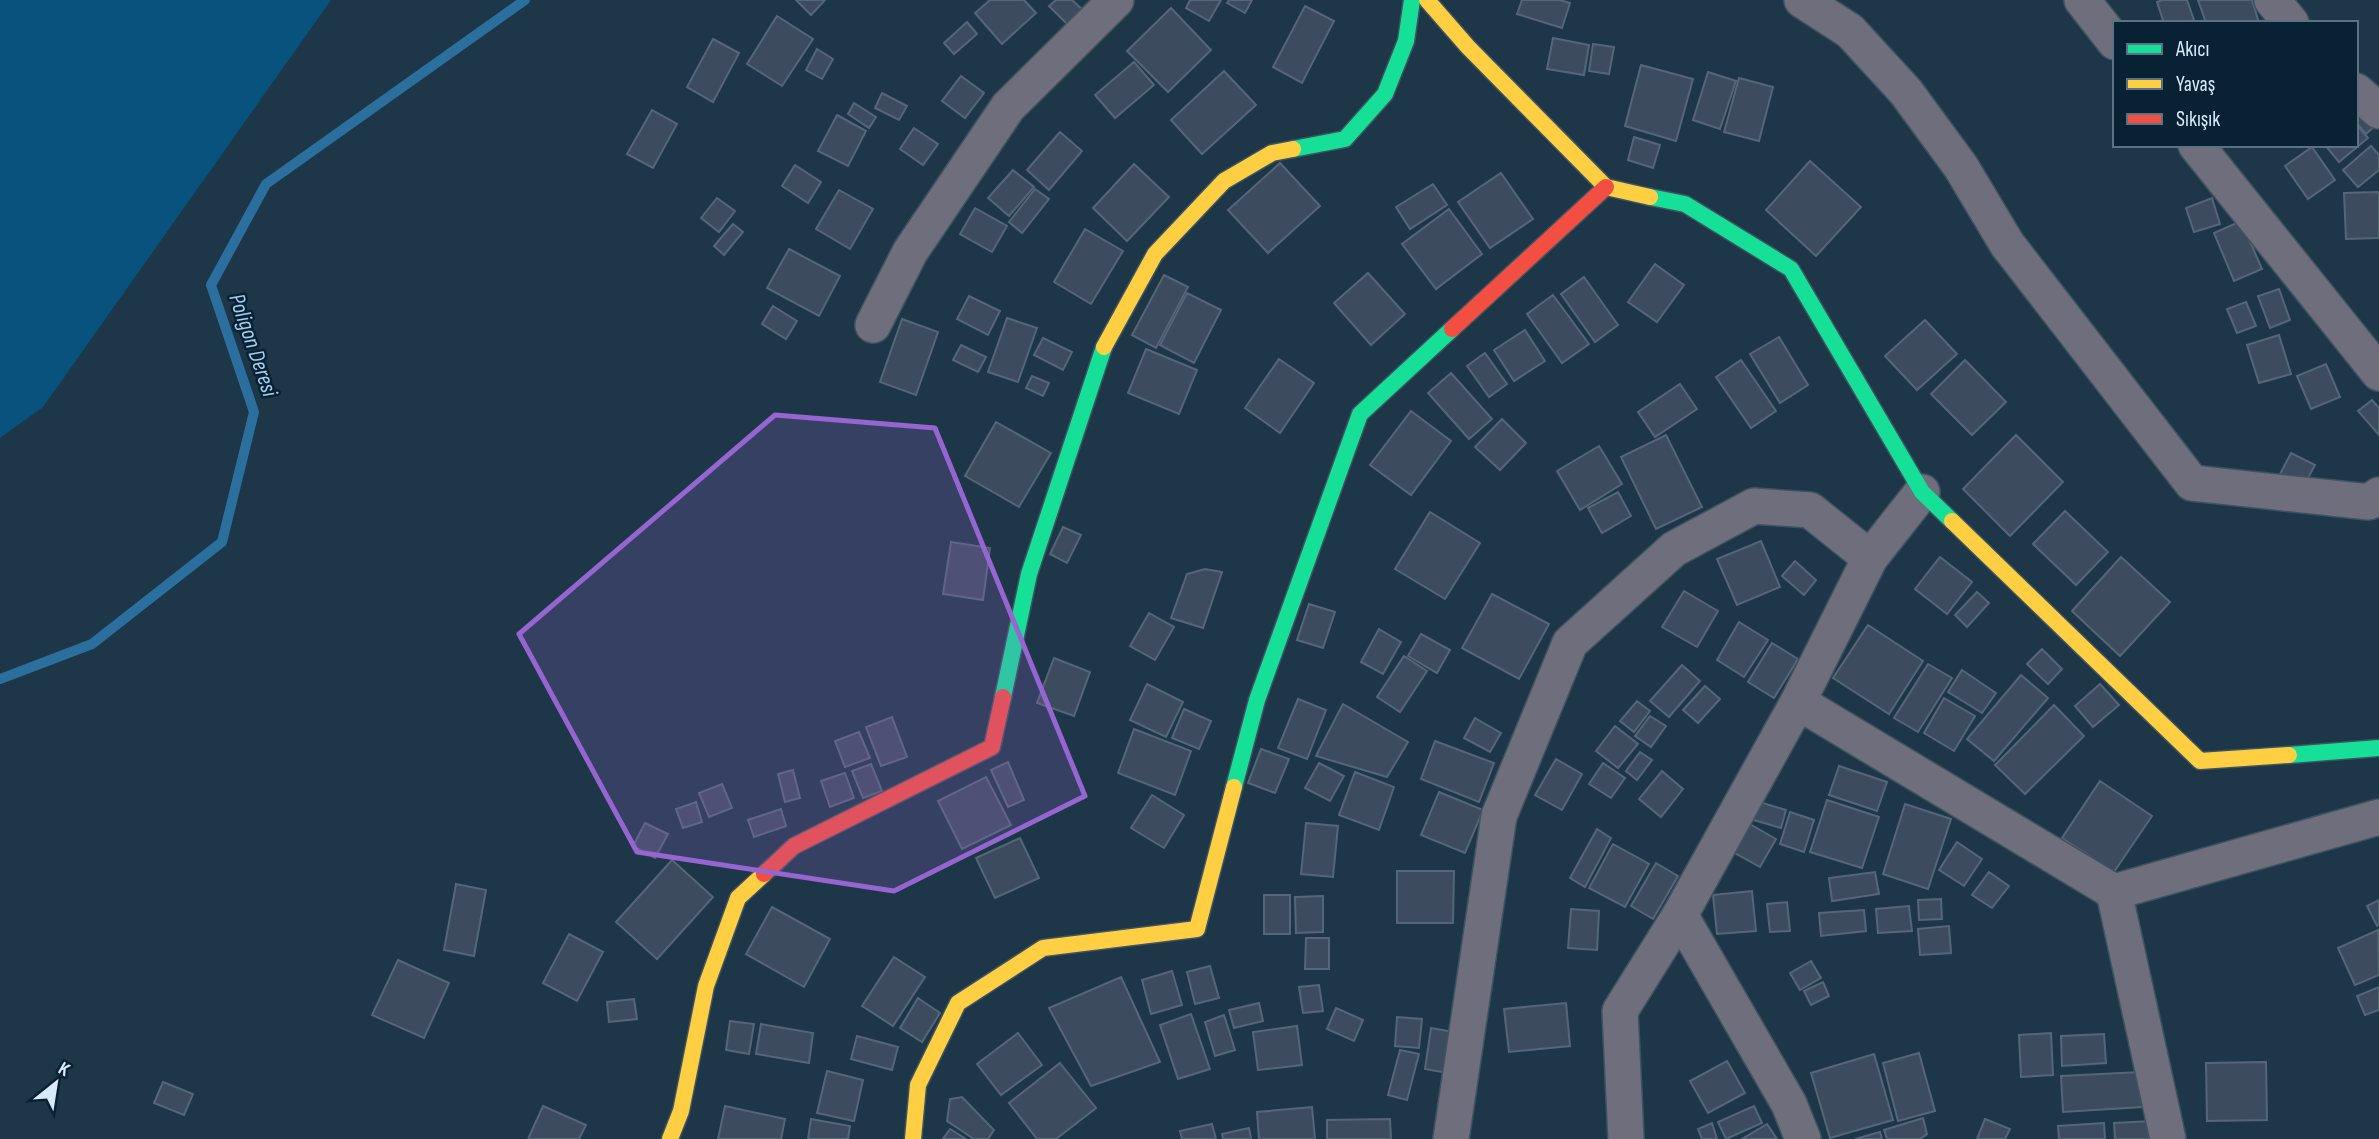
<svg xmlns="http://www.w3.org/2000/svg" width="2379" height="1139" viewBox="0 0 2379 1139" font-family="'Sofia Sans Condensed',sans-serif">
<rect width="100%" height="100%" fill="#1d3748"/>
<polygon fill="#08527e" points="0,0 331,0 43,407 0,438"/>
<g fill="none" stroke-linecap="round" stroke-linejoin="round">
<polyline stroke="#2b6f9e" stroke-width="10" points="0,679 92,644 222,542 254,412 211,285 266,184 525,0"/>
</g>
<g fill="#3c4c5e" stroke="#556678" stroke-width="2">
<polygon points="796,0 825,0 811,15"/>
<polygon points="990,0 1024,0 1036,13 1002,44 975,13"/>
<polygon points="1056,0 1072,0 1084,11 1068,25 1049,6"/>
<polygon points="1190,0 1221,0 1209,21 1186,8"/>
<polygon points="1229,0 1252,0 1245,13 1227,3"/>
<polygon points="1522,0 1560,0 1570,3 1562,28 1517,14"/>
<polygon points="2162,0 2187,0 2195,23 2164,23 2157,2"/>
<polygon points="2198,0 2252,0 2259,23 2206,23"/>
<polygon points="1305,6 1334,21 1302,83 1273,67"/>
<polygon points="1171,8 1211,50 1168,92 1127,51"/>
<polygon points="777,16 813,39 782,86 747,64"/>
<polygon points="967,22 977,34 954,54 944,43"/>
<polygon points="1553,38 1589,45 1584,75 1547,69"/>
<polygon points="713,39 739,53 713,102 687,87"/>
<polygon points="1593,44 1614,47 1609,74 1589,71"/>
<polygon points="817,49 833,59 822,79 806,70"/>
<polygon points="1134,62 1154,85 1115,118 1095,95"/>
<polygon points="1641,65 1693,79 1676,141 1625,126"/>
<polygon points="1224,71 1256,105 1202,154 1171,120"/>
<polygon points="1708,72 1736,81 1720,129 1693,120"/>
<polygon points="961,76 984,93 965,118 942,101"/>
<polygon points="1739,78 1773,87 1759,141 1724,132"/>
<polygon points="882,93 907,106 899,120 875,108"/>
<polygon points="854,103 876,117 869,128 848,114"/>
<polygon points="2356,106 2377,124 2366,134 2356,122"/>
<polygon points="652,110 677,124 653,168 627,154"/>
<polygon points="837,115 866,131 848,166 818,151"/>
<polygon points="2356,124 2368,138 2339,162 2325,145 2356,145"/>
<polygon points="914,128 938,144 923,165 900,149"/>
<polygon points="1060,132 1082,151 1049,190 1027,170"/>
<polygon points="1634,137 1660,145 1653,168 1628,160"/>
<polygon points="2371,146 2379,155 2379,170 2358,187 2343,170"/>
<polygon points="2312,147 2335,180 2308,199 2285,166"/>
<polygon points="1810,161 1861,207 1816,256 1766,210"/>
<polygon points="1280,163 1320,206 1268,253 1228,210"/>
<polygon points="1134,164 1169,197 1127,241 1093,208"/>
<polygon points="795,165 821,182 808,203 782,186"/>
<polygon points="1013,170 1034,187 1009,216 988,198"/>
<polygon points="1501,173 1533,219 1490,248 1458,202"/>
<polygon points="1433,184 1447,205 1410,229 1396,207"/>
<polygon points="1035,189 1049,199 1022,233 1009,222"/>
<polygon points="839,190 873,209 850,249 816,229"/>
<polygon points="2379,192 2379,238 2346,239 2344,193"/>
<polygon points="717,198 735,211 719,232 701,218"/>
<polygon points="2212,198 2220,224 2194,232 2186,208"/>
<polygon points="975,208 1007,226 992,252 960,234"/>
<polygon points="1449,209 1482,254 1436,289 1402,244"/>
<polygon points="2241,221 2262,269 2234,281 2214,233"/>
<polygon points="733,224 743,232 724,255 714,246"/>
<polygon points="1085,229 1123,251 1091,304 1054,282"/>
<polygon points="789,249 840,276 819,316 767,288"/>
<polygon points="1655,264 1684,285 1657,322 1628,302"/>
<polygon points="1368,273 1405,314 1371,345 1334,303"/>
<polygon points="1164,275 1188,287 1156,348 1132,335"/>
<polygon points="1584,277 1618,325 1595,342 1561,294"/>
<polygon points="2279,289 2290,320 2270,328 2258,296"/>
<polygon points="1187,293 1221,310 1194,363 1160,345"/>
<polygon points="1553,295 1589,344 1562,363 1527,314"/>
<polygon points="969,296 1000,311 988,335 957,319"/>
<polygon points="2246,302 2256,326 2237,333 2227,309"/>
<polygon points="773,306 797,321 786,339 762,324"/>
<polygon points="1007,318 1037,328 1018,382 988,372"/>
<polygon points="902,319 938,332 916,395 880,382"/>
<polygon points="1925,320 1957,354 1917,390 1885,356"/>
<polygon points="1525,330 1545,361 1514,381 1494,350"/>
<polygon points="2279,335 2291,374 2259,383 2247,345"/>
<polygon points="1779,337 1808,385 1780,403 1750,354"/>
<polygon points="1043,338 1072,352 1063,370 1034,355"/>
<polygon points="961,345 986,357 978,372 953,360"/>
<polygon points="1146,349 1197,370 1179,414 1128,393"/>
<polygon points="1485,353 1507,384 1489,397 1467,366"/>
<polygon points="1279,359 1314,383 1280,433 1245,408"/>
<polygon points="1741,360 1776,411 1751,428 1716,377"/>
<polygon points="1965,360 2006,402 1972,435 1931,394"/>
<polygon points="2326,364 2340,397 2311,409 2297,376"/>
<polygon points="1451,373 1492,419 1469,439 1428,393"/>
<polygon points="1032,376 1049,383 1043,396 1026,388"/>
<polygon points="1680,384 1697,409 1655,437 1638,412"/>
<polygon points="2372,400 2379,408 2379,435 2358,411"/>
<polygon points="1411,411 1451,441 1411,495 1370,465"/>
<polygon points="1502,419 1526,443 1500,470 1475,447"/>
<polygon points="996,422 1051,453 1019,507 965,476"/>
<polygon points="1666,435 1702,507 1656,529 1621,457"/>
<polygon points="2016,435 2063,482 2010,536 1963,489"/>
<polygon points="1599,446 1622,484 1580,510 1557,471"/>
<polygon points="2291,453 2315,465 2301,491 2278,478"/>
<polygon points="1618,492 1631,516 1602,533 1588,508"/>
<polygon points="2065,511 2108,552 2076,585 2033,544"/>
<polygon points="1430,512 1480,543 1445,599 1395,569"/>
<polygon points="1063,527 1081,535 1067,563 1050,554"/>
<polygon points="1761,541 1780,587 1737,605 1717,559"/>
<polygon points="951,542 990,548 983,600 943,594"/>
<polygon points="1940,557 1972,582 1947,614 1915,589"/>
<polygon points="2121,557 2170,602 2120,656 2072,611"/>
<polygon points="1795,561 1816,580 1804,595 1782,576"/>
<polygon points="1205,569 1222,572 1203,628 1171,618 1187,574"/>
<polygon points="1684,591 1718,611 1697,647 1662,627"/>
<polygon points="1977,592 1989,603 1967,627 1955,615"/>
<polygon points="1492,594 1549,624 1519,679 1462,648"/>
<polygon points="1309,604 1335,612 1323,648 1297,640"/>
<polygon points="1149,613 1174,627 1155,660 1130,646"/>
<polygon points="1739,622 1768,640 1744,677 1717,660"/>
<polygon points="1868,625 1923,661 1889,714 1833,678"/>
<polygon points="1379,629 1401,642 1383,674 1361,662"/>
<polygon points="1421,634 1450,650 1437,673 1408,656"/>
<polygon points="1772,643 1798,659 1774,698 1748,682"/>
<polygon points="2042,649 2062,669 2048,684 2027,664"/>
<polygon points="1404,656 1427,671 1400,712 1377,697"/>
<polygon points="1054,658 1090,672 1074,716 1037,703"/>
<polygon points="1928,664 1952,678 1918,732 1894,718"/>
<polygon points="1682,665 1700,681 1669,717 1650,701"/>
<polygon points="1962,670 1996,693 1982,713 1948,692"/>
<polygon points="2021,675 2048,698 1994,761 1967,739"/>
<polygon points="1147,684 1183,702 1166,737 1130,720"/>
<polygon points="2100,684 2119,705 2093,727 2075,706"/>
<polygon points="1705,686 1720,699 1698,723 1683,710"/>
<polygon points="1944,698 1975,716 1954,751 1924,733"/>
<polygon points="1298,699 1326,710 1307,759 1278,748"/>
<polygon points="1637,701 1650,711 1634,732 1620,721"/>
<polygon points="1343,704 1408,742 1387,777 1316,756"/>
<polygon points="2054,705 2084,736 2025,794 1995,765"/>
<polygon points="1184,709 1211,721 1199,749 1172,738"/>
<polygon points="1650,716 1666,726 1651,747 1635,736"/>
<polygon points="892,717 907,757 881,766 866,727"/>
<polygon points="1475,718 1501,733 1490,752 1464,738"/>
<polygon points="1615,726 1638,744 1618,768 1596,751"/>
<polygon points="1134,729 1191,751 1175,795 1118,773"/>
<polygon points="859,732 870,758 845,767 835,741"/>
<polygon points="1435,741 1494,763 1479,802 1421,779"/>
<polygon points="1261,749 1289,759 1275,793 1248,783"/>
<polygon points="1640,752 1652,760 1637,780 1626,771"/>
<polygon points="1556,759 1582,774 1562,810 1535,795"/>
<polygon points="1008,762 1024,800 1008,807 991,770"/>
<polygon points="1319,763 1344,776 1330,801 1305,788"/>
<polygon points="1603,763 1625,778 1611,798 1589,784"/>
<polygon points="871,764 882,791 863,798 852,771"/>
<polygon points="1839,766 1887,782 1877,811 1829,795"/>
<polygon points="793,770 800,798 785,802 778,774"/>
<polygon points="1662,771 1683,789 1661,817 1639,799"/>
<polygon points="1355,772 1394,787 1379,830 1339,815"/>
<polygon points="845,773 854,798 830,807 821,781"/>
<polygon points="986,777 1011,825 962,849 938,801"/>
<polygon points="2100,781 2152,816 2114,872 2062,838"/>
<polygon points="722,784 732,808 709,817 699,793"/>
<polygon points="1439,792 1483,810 1465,853 1421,835"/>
<polygon points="1152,795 1184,815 1164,848 1131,828"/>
<polygon points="1753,800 1786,810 1781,828 1747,818"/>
<polygon points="1827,800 1879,817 1862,868 1810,852"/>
<polygon points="696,802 702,822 683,828 676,809"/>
<polygon points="1905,804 1951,819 1928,889 1883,874"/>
<polygon points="781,809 786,826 754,837 748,820"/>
<polygon points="1790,812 1814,820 1804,852 1780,844"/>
<polygon points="645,823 668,834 655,858 633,846"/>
<polygon points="1306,823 1338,826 1333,877 1301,874"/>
<polygon points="1748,823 1776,839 1760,867 1733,852"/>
<polygon points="1597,829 1611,838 1585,887 1570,878"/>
<polygon points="1020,838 1039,878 995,898 976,858"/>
<polygon points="1957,842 1982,859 1964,886 1939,870"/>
<polygon points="1613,844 1649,864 1625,907 1589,888"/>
<polygon points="672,860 713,897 657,959 616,922"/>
<polygon points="1656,863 1678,876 1653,919 1631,906"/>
<polygon points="1397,871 1454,871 1453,923 1397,923"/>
<polygon points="1875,872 1879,894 1832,901 1829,878"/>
<polygon points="1989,872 2009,886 1992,908 1972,895"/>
<polygon points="456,884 486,890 474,956 444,950"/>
<polygon points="1752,891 1756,931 1717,934 1713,895"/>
<rect x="1264" y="895" width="26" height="39"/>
<polygon points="1323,896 1323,932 1296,933 1295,897"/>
<polygon points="1941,899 1942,919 1919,920 1918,900"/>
<polygon points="2379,900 2379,925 2377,926 2367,906"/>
<polygon points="1787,902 1790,931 1770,932 1767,904"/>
<polygon points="1909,906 1912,931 1878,933 1876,909"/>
<polygon points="772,907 830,939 804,987 746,954"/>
<polygon points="1571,909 1599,911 1597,950 1568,948"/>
<polygon points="1864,910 1866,931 1821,936 1819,913"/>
<polygon points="1949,926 1951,953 1920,955 1918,929"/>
<polygon points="2378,930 2379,975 2355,985 2338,948"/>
<polygon points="569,934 603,952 577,1001 543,983"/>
<polygon points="1306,938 1329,938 1329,969 1305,969"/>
<polygon points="894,957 925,977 893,1026 862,1006"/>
<polygon points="398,960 449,983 424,1038 372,1015"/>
<polygon points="1811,961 1821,978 1800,990 1790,973"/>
<polygon points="1210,966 1219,998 1195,1004 1187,972"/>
<polygon points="1172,971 1182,1005 1151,1014 1142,980"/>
<polygon points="1121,977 1160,1062 1091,1086 1049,1008"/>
<polygon points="1823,982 1829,996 1811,1005 1804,991"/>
<polygon points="1319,985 1323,1011 1303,1013 1299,987"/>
<polygon points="2379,987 2379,1010 2365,1015 2357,996"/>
<polygon points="918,998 940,1013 922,1042 900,1028"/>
<polygon points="634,999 637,1019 609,1022 607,1002"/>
<polygon points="1259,1003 1263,1021 1234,1028 1229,1010"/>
<polygon points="1566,1003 1570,1046 1509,1052 1504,1009"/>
<polygon points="1336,1008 1363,1020 1354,1041 1327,1029"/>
<polygon points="1191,1014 1210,1069 1178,1079 1160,1025"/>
<polygon points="1224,1015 1235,1050 1215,1056 1205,1022"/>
<polygon points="1397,1017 1422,1019 1419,1048 1395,1046"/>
<polygon points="730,1021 754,1024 749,1054 726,1050"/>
<polygon points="761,1024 813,1033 809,1063 756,1054"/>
<polygon points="1297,1026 1302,1065 1258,1070 1253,1032"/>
<polygon points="1431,1028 1454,1032 1448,1073 1425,1069"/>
<polygon points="1018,1033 1042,1065 1001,1095 977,1064"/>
<polygon points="2051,1033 2053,1075 2021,1077 2019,1035"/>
<polygon points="2104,1034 2106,1063 2062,1066 2061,1036"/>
<polygon points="857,1036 898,1047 892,1070 851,1059"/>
<polygon points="1400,1050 1419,1054 1407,1100 1388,1095"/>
<polygon points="1919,1053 1935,1111 1898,1121 1883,1063"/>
<polygon points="1874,1054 1893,1120 1830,1138 1811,1073"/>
<polygon points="1727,1061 1745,1093 1708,1113 1690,1081"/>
<polygon points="2266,1062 2267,1120 2207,1121 2206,1063"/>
<polygon points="1060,1063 1096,1108 1056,1139 1037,1139 1009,1103"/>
<polygon points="827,1071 863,1080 854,1121 817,1113"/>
<polygon points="2140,1072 2142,1107 2063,1112 2061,1076"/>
<polygon points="163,1082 193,1094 184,1115 154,1103"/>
<polygon points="962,1097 994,1130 988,1139 974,1139 947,1121 950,1099"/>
<polygon points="543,1106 586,1125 579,1139 528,1139"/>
<polygon points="725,1106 785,1119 781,1139 718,1139"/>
<polygon points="1754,1106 1762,1123 1726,1139 1718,1122"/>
<polygon points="1312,1107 1315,1139 1259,1139 1257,1112"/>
<polygon points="1923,1118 1927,1134 1920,1139 1887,1139 1884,1130"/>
<polygon points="811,1119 850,1126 848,1139 808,1139"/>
<polygon points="1390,1119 1391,1139 1327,1139 1327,1120"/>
<polygon points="1985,1119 2010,1129 2005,1139 1977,1139"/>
<polygon points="2151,1121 2152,1139 2115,1139 2114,1123"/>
<polygon points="1712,1123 1717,1139 1702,1139 1698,1129"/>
<polygon points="2104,1123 2105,1139 2059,1139 2058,1126"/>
<polygon points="1212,1124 1216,1139 1182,1139 1180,1131"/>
<polygon points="1767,1124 1777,1139 1742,1139"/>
<polygon points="1249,1128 1251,1139 1223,1139 1222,1134"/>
<polygon points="950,1129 966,1139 943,1139"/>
<polygon points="1880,1132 1882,1139 1855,1139"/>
</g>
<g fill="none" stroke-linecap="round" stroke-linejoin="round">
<defs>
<g id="street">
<polyline points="1802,0 1850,31 1906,92 1961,167 2007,244 2192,483 2369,502 2379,495"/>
<polyline points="2082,0 2115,42"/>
<polyline points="2272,0 2291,23"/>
<polyline points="2356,91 2379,111"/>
<polyline points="2196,145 2379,373"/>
<polyline points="873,325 910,252 1008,107 1116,0"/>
<polyline points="1798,702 2114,892 2379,817"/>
<polyline points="2114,892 2168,1139"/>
<polyline points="1680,915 1789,1104 1803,1139"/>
<polyline points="1451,1139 1499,816 1570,643 1674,549 1754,506 1810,510 1870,558"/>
<polyline points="1626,1139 1620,1011 1680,915 1798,702 1870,558 1922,492"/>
</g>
<g id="fast">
<polyline points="1293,149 1345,139 1385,94 1406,41 1412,0"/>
<polyline points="1650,197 1685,204 1791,269 1922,492 1952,521"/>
<polyline points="1003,697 1029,574 1104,347"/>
<polyline points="2289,755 2379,748"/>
<polyline points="1234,787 1257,700 1360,414 1452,329"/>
</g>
<g id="slow">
<polyline points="1427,0 1468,47 1606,187 1650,197"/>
<polyline points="1104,347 1155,254 1224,181 1272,153 1293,149"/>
<polyline points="1952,521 2200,761 2289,755"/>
<polyline points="670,1139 681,1111 706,986 738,898 764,874"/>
<polyline points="913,1139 918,1085 958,1003 1043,948 1197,929 1234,787"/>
</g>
<g id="jam">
<polyline points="1452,329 1606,187"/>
<polyline points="764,874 794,846 992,747 1003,697"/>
</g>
</defs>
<use href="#street" stroke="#3e5361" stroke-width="38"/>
<use href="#fast" stroke="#3e5361" stroke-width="19"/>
<use href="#slow" stroke="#3e5361" stroke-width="19"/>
<use href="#jam" stroke="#3e5361" stroke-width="19"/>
<use href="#street" stroke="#6f6e7c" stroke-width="35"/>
<use href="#fast" stroke="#16e098" stroke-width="16"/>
<use href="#slow" stroke="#ffcf43" stroke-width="16"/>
<use href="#jam" stroke="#f24e42" stroke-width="16"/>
</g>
<path fill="#9765d1" fill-opacity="0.2" stroke="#9765d1" stroke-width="5" stroke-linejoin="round" d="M775,415L935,428L1085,796L894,891L637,852L519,634Z"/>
<g text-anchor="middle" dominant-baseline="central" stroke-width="5" stroke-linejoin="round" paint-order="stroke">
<g font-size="23" font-style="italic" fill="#a5cff1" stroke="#082133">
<text transform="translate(253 345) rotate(71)">Poligon Deresi</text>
</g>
</g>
<rect x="2113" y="21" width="245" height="126" fill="#082133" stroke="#5c7283" stroke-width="2"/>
<rect x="2127" y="44" width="35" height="10" fill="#16e098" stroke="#5c7283" stroke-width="2"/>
<text x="2176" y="56" font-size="21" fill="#d9ebfa">Akıcı</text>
<rect x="2127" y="79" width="35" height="10" fill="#ffcf43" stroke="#5c7283" stroke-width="2"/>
<text x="2176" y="91" font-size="21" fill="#d9ebfa">Yavaş</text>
<rect x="2127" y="114" width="35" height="10" fill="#f24e42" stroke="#5c7283" stroke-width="2"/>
<text x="2176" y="126" font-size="21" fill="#d9ebfa">Sıkışık</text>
<g transform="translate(56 1083) rotate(30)" stroke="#082133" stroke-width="5" paint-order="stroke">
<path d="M0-5L12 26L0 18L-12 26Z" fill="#d9ebfa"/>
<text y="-10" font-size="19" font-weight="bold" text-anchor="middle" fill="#d9ebfa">K</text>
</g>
</svg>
